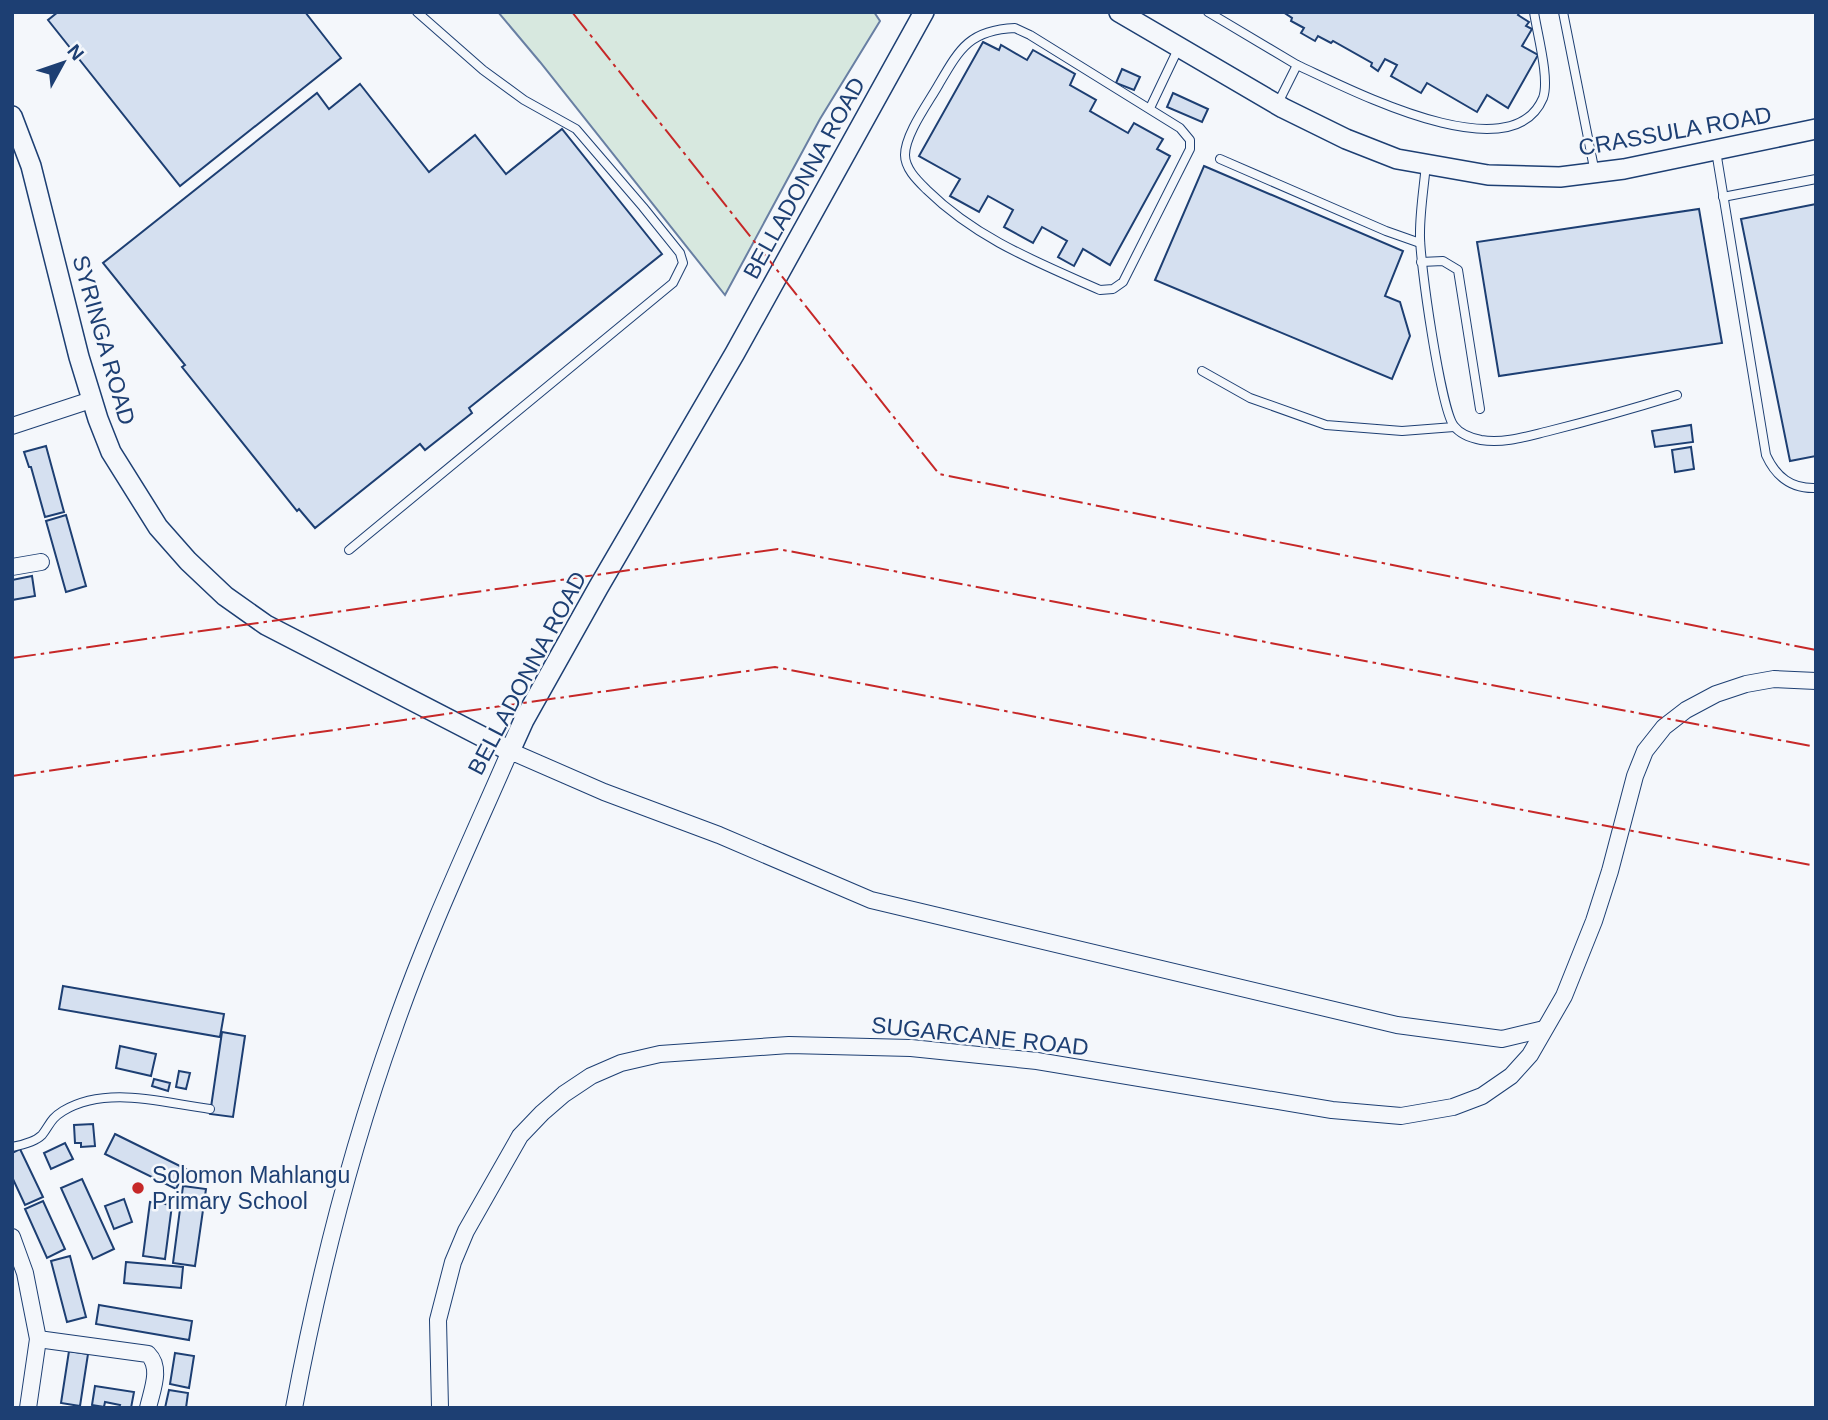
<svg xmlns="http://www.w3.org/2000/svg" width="1828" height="1420" viewBox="0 0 1828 1420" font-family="Arial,sans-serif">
<rect width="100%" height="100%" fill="#f4f7fb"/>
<polygon fill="#d7e8df" stroke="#687fa3" stroke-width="2" points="498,12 874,12 880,21 820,119 725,295 540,62"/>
<g fill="#d5e0f0" stroke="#1d3f73" stroke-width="2">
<polygon points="58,12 305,12 341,58 180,186 48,20"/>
<polygon points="1283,12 1520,12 1518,15 1529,22 1526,26 1532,29 1522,46 1538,55 1508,108 1487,95 1477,112 1427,83 1421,93 1391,76 1397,65 1385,59 1378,71 1371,66 1372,63 1333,41 1331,43 1318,36 1315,41 1301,33 1304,28 1291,21 1292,18"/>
<polygon points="983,42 999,50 1001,45 1027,60 1033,50 1075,74 1070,85 1096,100 1090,111 1128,133 1134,123 1163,139 1157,149 1170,156 1110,265 1083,249 1074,266 1058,257 1067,241 1042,227 1033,243 1004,227 1013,210 988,196 979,212 950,196 960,179 919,156"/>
<polygon points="1122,69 1140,77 1134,90 1116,83"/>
<polygon points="360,84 429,172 475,135 506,174 562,129 662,254 469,408 472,413 425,450 420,444 315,528 299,509 297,511 182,367 185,365 103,263 317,93 329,109"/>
<polygon points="1173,93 1208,109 1202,122 1167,107"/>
<polygon points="1204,166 1403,251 1385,296 1400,302 1410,336 1392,379 1155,280"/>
<polygon points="1816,204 1816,456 1790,461 1741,219"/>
<polygon points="1699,209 1722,343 1499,376 1477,242"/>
<polygon points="1691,425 1693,442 1655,447 1652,431"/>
<polygon points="46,446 64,512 45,517 31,467 29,467 24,452"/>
<polygon points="1691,447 1694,469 1675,472 1672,450"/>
<polygon points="66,515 86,586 66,592 46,521"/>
<polygon points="32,576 35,596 12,600 12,580"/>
<polygon points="63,986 224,1014 220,1037 59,1009"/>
<polygon points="222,1032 245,1036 233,1117 210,1114"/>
<polygon points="120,1046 156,1054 151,1076 116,1068"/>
<polygon points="179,1071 190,1073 186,1089 176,1087"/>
<polygon points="154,1079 170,1083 168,1091 152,1086"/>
<polygon points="93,1124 95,1146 81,1147 81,1143 75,1143 74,1125"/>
<polygon points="115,1134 186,1169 176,1189 105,1154"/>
<polygon points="65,1143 73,1159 51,1169 44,1153"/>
<polygon points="20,1149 43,1197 25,1205 12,1177 12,1153"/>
<polygon points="82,1179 114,1249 93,1259 61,1188"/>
<polygon points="183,1186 206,1189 195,1266 173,1263"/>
<polygon points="124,1199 132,1222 114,1229 105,1206"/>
<polygon points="43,1201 65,1249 47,1258 25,1209"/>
<polygon points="150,1202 172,1205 165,1259 143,1256"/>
<polygon points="70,1256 86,1317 67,1322 51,1261"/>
<polygon points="126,1262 183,1267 181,1288 124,1283"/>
<polygon points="99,1305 192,1321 189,1340 96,1324"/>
<polygon points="69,1351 88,1354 80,1406 61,1403"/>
<polygon points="175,1353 194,1356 189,1388 170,1384"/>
<polygon points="95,1386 134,1392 131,1408 119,1408 120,1405 105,1402 104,1407 92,1405"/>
<polygon points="169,1390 188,1393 186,1408 165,1408"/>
</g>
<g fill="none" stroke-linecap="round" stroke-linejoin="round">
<defs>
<g id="service">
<polyline points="1208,12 1297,65"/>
<polyline points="1563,12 1595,173"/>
<path d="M1015,28L1030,35L1180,128L1190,140V149L1123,282L1113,289L1100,290C1037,262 977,239 927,190C918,181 905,169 905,155C905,134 929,102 939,84C960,48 970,30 1015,28Z"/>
<path d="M1277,105L1297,65C1346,87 1511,175 1543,98C1550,79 1537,33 1534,12"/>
<polyline points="1150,108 1179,47"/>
<path d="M1716,151L1766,455C1776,477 1791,489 1816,488"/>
<polyline points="1220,159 1386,231 1420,243"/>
<path d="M1426,164C1424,187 1420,210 1420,233C1419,259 1441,410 1454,426C1460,434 1471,438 1481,440C1504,444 1528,436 1549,431C1593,420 1635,408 1677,395"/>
<polyline points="1723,197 1816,179"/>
<polyline points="1421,262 1443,261 1458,270 1480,409"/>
<polyline points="1202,371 1250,398 1326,425 1402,431 1454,427"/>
<polyline points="349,550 673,283 683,263 680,253 643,207 576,129 524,100 483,70 417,12"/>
<path d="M12,1147C22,1145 35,1142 42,1135C50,1125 50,1119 63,1111C107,1085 163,1103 210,1109"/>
</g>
<g id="minor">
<polyline points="12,426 91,400"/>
<polyline points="12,567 41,562"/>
<polyline points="12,1237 25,1273 38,1339 28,1408"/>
<path d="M38,1339L148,1354C162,1368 152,1390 148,1408"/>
<path d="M294,1408C318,1280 350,1152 394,1029C427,934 470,843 510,751L604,792L719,835L871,900L1397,1025L1502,1039L1544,1029"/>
<polyline points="440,1408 438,1320 453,1262 466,1231 520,1136 542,1113 564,1094 591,1076 621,1063 660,1054 789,1045 911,1048 1037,1061 1332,1110 1401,1116 1453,1107 1482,1096 1511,1076 1530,1055 1564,996 1594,921 1610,871 1635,776 1645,751 1664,727 1686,710 1716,694 1746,684 1774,679 1816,681"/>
</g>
<g id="tertiary">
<polyline points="1119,12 1283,108 1346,139 1397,159 1488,175 1560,177 1624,169 1816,129"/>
<polyline points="12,116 31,166 79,357 98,419 111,452 158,527 188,561 225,596 266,625 510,751 524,720 598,588 735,353 924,12"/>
</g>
</defs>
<use href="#service" stroke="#1d3f73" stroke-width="10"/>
<use href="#minor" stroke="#1d3f73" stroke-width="18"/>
<use href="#tertiary" stroke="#1d3f73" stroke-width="22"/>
<use href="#service" stroke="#f4f7fb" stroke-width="8"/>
<use href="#minor" stroke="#f4f7fb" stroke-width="16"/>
<use href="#tertiary" stroke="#f4f7fb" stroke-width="19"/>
<g stroke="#c62828" stroke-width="2" stroke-dasharray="24 5 3.5 5" stroke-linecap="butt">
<polyline points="572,12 939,474 1816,650"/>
<polyline points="12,658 778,549 1816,747"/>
<polyline points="12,776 775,667 1816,866"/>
</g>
</g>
<circle fill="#c62828" stroke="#f4f7fb" stroke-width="2.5" cx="138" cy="1188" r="7"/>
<g text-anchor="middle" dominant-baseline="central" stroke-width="5" stroke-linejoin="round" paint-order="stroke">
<g font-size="23" fill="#1d3f73" stroke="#f4f7fb">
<text transform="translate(1675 131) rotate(-10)">CRASSULA ROAD</text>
<text transform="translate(804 178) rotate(-61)">BELLADONNA ROAD</text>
<text transform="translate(104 340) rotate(74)">SYRINGA ROAD</text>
<text transform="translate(527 673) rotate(-62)">BELLADONNA ROAD</text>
<text transform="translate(980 1036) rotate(6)">SUGARCANE ROAD</text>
</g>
<g font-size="23" fill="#1d3f73" stroke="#f4f7fb" text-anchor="start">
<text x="152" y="1175">Solomon Mahlangu<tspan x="152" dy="26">Primary School</tspan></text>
</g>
</g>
<rect width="1828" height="1420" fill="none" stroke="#1d3f73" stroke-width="28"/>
<g transform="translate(63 63) rotate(50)" stroke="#f4f7fb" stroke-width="5" paint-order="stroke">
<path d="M0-5L12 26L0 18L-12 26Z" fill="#1d3f73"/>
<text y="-10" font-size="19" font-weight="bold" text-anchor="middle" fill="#1d3f73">N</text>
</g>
</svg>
